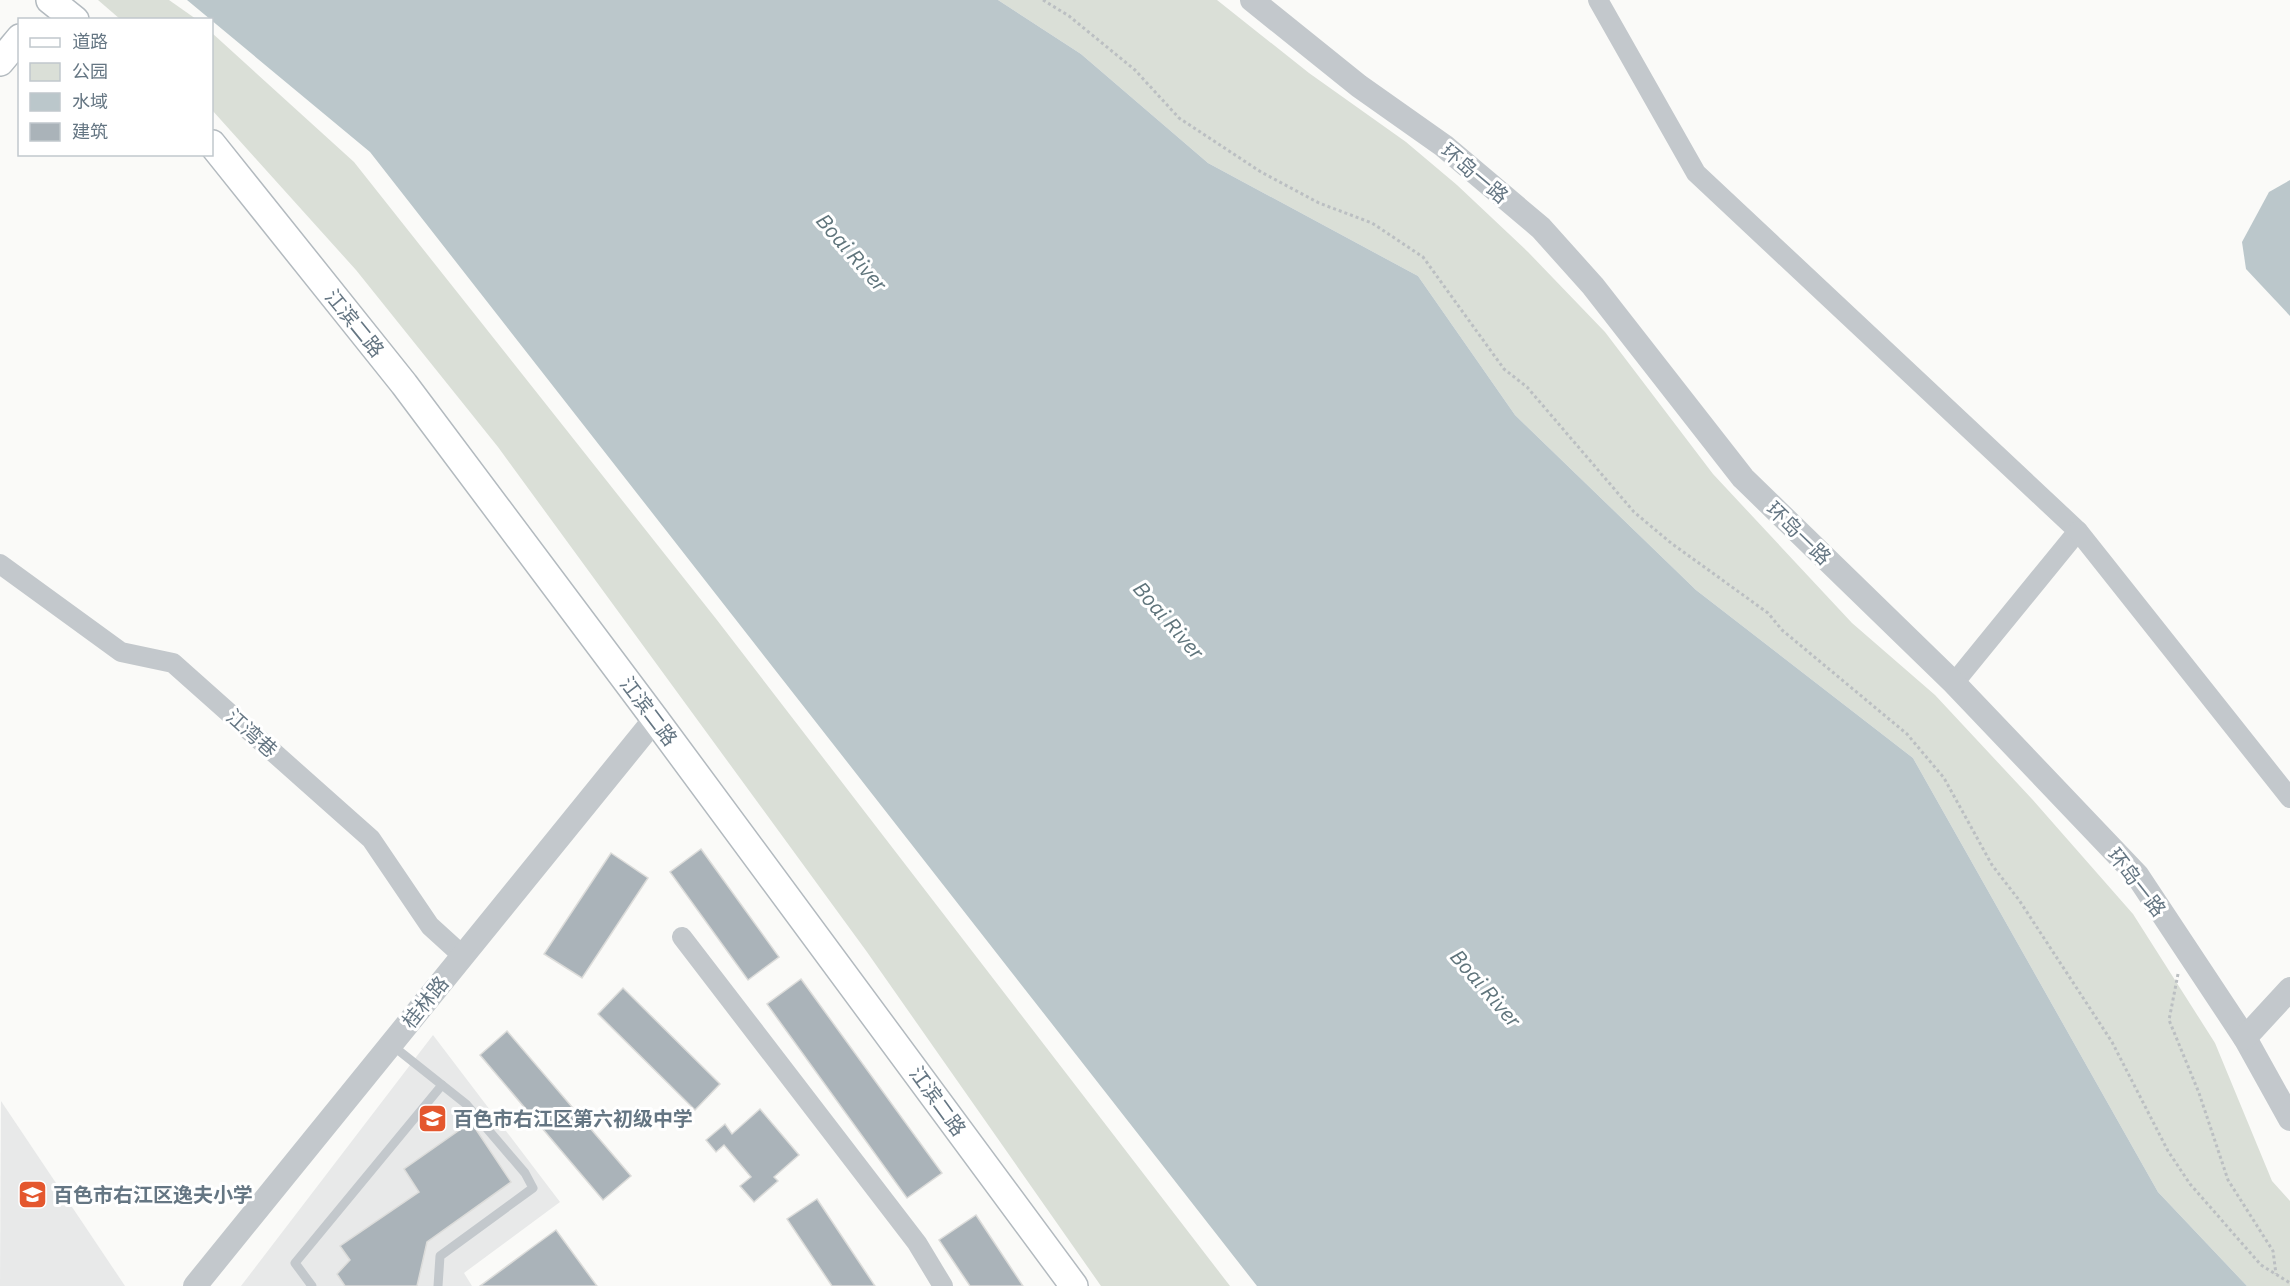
<svg xmlns="http://www.w3.org/2000/svg" width="2290" height="1286" viewBox="0 0 2290 1286" font-family="'IBM Plex Sans','Noto Sans SC',sans-serif">
<rect width="100%" height="100%" fill="#fafaf8"/>
<g fill="#e8e9e9">
<polygon points="433,1035 560,1202 464,1273 472,1286 241,1286"/>
<polygon points="1,1101 125,1286 0,1286"/>
</g>
<g fill="#dadfd7">
<polygon points="98,0 169,0 196,19 120,19"/>
<polygon points="998,0 1217,0 1309,73 1406,142 1457,185 1528,252 1605,332 1713,474 1852,623 1935,695 2032,799 2133,914 2215,1043 2272,1181 2290,1201 2290,1286 2247,1286 2158,1192 1913,758 1696,590 1515,415 1418,276 1208,163 1081,54"/>
<polygon points="212,33 354,162 717,620 1230,1286 1101,1286 867,952 498,447 356,270 212,110"/>
</g>
<g fill="#bbc7cb">
<polygon points="187,0 998,0 1081,54 1208,163 1418,276 1515,415 1696,590 1913,758 2158,1192 2247,1286 1257,1286 370,152"/>
<polygon points="2290,180 2290,316 2246,269 2242,242 2269,192"/>
</g>
<g fill="#aab3b9" stroke="#dcdcda" stroke-width="1.5">
<polygon points="701,849 779,957 748,980 670,872"/>
<polygon points="611,853 648,878 582,978 544,954"/>
<polygon points="801,979 942,1173 907,1198 767,1004"/>
<polygon points="623,988 720,1084 695,1110 598,1014"/>
<polygon points="507,1031 631,1176 603,1200 480,1055"/>
<polygon points="760,1109 799,1155 774,1177 778,1181 754,1202 740,1186 751,1177 724,1145 716,1152 706,1140 725,1124 732,1134"/>
<polygon points="471,1122 511,1182 427,1242 417,1286 345,1286 337,1274 350,1260 340,1246 419,1192 404,1169"/>
<polygon points="817,1199 875,1286 832,1286 787,1219"/>
<polygon points="976,1215 1023,1286 970,1286 939,1240"/>
<polygon points="556,1230 597,1286 480,1286 530,1249"/>
</g>
<g fill="none" stroke-linecap="round" stroke-linejoin="round">
<defs>
<g id="secondary">
<polyline points="50,0 75,20"/>
<polyline points="0,62 20,38"/>
<polyline points="212,144 404,384 655,719 1074,1286"/>
</g>
</defs>
<use href="#secondary" stroke="#b3babf" stroke-width="30"/>
<g stroke="#bbbfc2" stroke-width="3" stroke-dasharray="3 3" stroke-linecap="butt">
<polyline points="1043,0 1069,16 1135,70 1179,118 1261,172 1319,203 1372,223 1423,257 1504,369 1527,387 1634,512 1671,543 1768,613 1782,630 1907,734 1944,778 1992,865 2019,900 2112,1042 2168,1151 2190,1184 2261,1265 2290,1283"/>
<polyline points="2178,974 2169,1020 2199,1093 2228,1180 2273,1251 2276,1274"/>
</g>
<g stroke="#c3c8cc" stroke-width="9">
<polyline points="393,1046 466,1104 525,1173 533,1188 440,1256 438,1286"/>
<polyline points="312,1286 295,1263 442,1085"/>
</g>
<g stroke="#c3c8cc" stroke-width="20">
<polyline points="1598,0 1696,173 2078,531 1954,683"/>
<polyline points="2078,531 2290,798"/>
<polyline points="0,564 121,652 173,663 371,839 430,926 463,956"/>
<polyline points="682,937 917,1243 943,1286"/>
</g>
<g stroke="#c3c8cc" stroke-width="24">
<polyline points="1252,0 1359,86 1444,146 1541,228 1593,286 1743,478 1954,683 2137,875 2245,1038 2290,1119"/>
<polyline points="2245,1038 2290,989"/>
<polyline points="195,1286 655,719"/>
</g>
<use href="#secondary" stroke="#fff" stroke-width="27"/>
</g>
<defs>
<symbol id="school-square" viewBox="-11 -11 22 22"><rect x="-9" y="-9" width="18" height="18" rx="4" fill="#e4572e" stroke="#fff"/><path d="M0-5L7-2L0 1L-7-2ZM-4 1L0 2.5L4 1V4Q0 6-4 4Z" fill="#fff"/></symbol>
</defs>
<g fill-rule="evenodd">
<use href="#school-square" x="416" y="1102" width="33" height="33"/>
<use href="#school-square" x="16" y="1178" width="33" height="33"/>
</g>
<g text-anchor="middle" dominant-baseline="central" stroke-width="6" stroke-linejoin="round" paint-order="stroke">
<g font-size="20" fill="#657683" stroke="#fff">
<text transform="translate(1475 173) rotate(40)">环岛一路</text>
<text transform="translate(355 323) rotate(51)">江滨二路</text>
<text transform="translate(1799 533) rotate(44)">环岛一路</text>
<text transform="translate(649 711) rotate(53)">江滨二路</text>
<text transform="translate(252 733) rotate(42)">江湾巷</text>
<text transform="translate(2137 882) rotate(52)">环岛一路</text>
<text transform="translate(425 1002) rotate(-51)">桂林路</text>
<text transform="translate(938 1101) rotate(54)">江滨二路</text>
</g>
<g font-size="20" font-weight="bold" fill="#657683" stroke="#fff" text-anchor="start">
<text x="453" y="1118">百色市右江区第六初级中学</text>
<text x="53" y="1194">百色市右江区逸夫小学</text>
</g>
<g font-size="21" font-style="italic" fill="#60757c" stroke="#fff">
<text transform="translate(852 252) rotate(49)">Boai River</text>
<text transform="translate(1169 620) rotate(49)">Boai River</text>
<text transform="translate(1486 988) rotate(49)">Boai River</text>
</g>
</g>
<rect x="18" y="18" width="195" height="138" fill="#ffffff" stroke="#c1c8cd" stroke-width="1.5"/>
<rect x="30" y="38" width="30" height="9" fill="#ffffff" stroke="#c1c8cd" stroke-width="1.5"/>
<text x="72" y="48" font-size="18" fill="#657683">道路</text>
<rect x="30" y="63" width="30" height="18" fill="#dadfd7" stroke="#c1c8cd" stroke-width="1.5"/>
<text x="72" y="78" font-size="18" fill="#657683">公园</text>
<rect x="30" y="93" width="30" height="18" fill="#bbc7cb" stroke="#c1c8cd" stroke-width="1.5"/>
<text x="72" y="108" font-size="18" fill="#657683">水域</text>
<rect x="30" y="123" width="30" height="18" fill="#aab3b9" stroke="#c1c8cd" stroke-width="1.5"/>
<text x="72" y="138" font-size="18" fill="#657683">建筑</text>
</svg>
